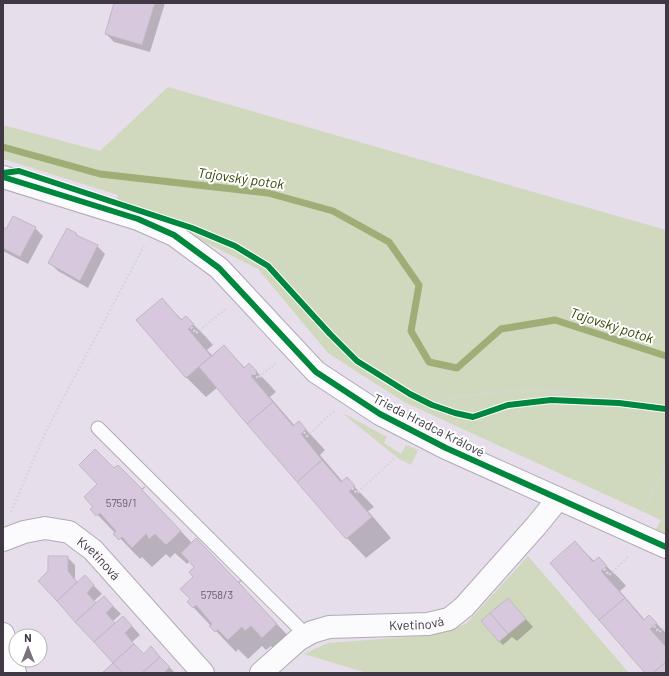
<svg xmlns="http://www.w3.org/2000/svg" width="669" height="676" viewBox="0 0 669 676" font-family="Barlow,sans-serif">
<rect width="100%" height="100%" fill="#e7deec"/>
<g fill="#d0d8bd">
<polygon points="168,87 666,230 666,538 654,533 661,520 404,402 328,353 258,269 254,267 183,231 114,206 118,195 3,159 3,125 100,151"/>
<polygon points="341,412 387,437 384,443 401,454 406,445 418,450 411,465 399,459"/>
<polygon points="528,556 629,673 367,673 304,654 328,643 433,635 466,624"/>
</g>
<g fill="#0003">
<polygon points="116,3 165,3 150,52 114,42 106,34"/>
<polygon points="3,228 7,230 35,228 43,236 28,264 3,251"/>
<polygon points="76,233 80,238 97,246 105,254 88,288 58,271 50,263"/>
<polygon points="162,299 182,320 186,317 206,337 213,345 207,350 213,356 224,346 245,368 249,364 269,384 276,392 270,397 295,426 299,422 325,450 320,455 343,482 347,479 374,507 368,511 391,538 366,558 347,538 218,387 206,397 186,377"/>
<polygon points="114,470 138,486 192,543 196,539 296,644 282,657 271,646 266,650 262,646 248,659 238,649 236,652 193,607 191,599 196,567 190,561 187,564 175,553 170,558 166,554 152,567 142,557 140,559 92,509"/>
<polygon points="575,542 595,562 599,559 619,578 626,586 620,591 645,620 649,616 666,633 666,673 647,673"/>
<polygon points="67,557 75,565 75,580 78,583 85,577 102,594 94,601 96,604 104,597 121,614 113,621 115,624 131,625 140,635 132,642 144,655 151,648 175,673 103,673 115,663 39,581"/>
<polygon points="508,599 533,627 517,641 512,637 503,645 499,641"/>
</g>
<g fill="none" stroke-linecap="round" stroke-linejoin="round">
<polyline stroke="#9fae76" stroke-width="7" points="3,147 100,174 268,193 333,211 389,242 419,285 411,331 429,362 457,368 501,329 555,320 666,356"/>
</g>
<g fill="#d7c8dd" stroke="#bfb9c3">
<polygon points="114,3 155,3 142,45 105,34"/>
<polygon points="13,216 36,227 20,257 3,248 3,227 6,229"/>
<polygon points="67,228 76,233 76,235 98,245 80,281 48,263"/>
<polygon points="162,298 181,320 186,316 194,324 188,329 211,356 186,378 136,320"/>
<polygon points="224,345 244,368 249,363 257,371 251,376 273,402 247,424 199,367"/>
<polygon points="273,402 293,426 299,421 306,429 301,434 322,460 297,482 247,424"/>
<polygon points="95,449 114,468 118,465 142,489 144,487 145,487 142,490 181,531 166,545 155,534 149,539 146,534 132,548 122,537 119,540 113,534 116,531 100,513 96,516 90,509 93,507 84,497 97,484 79,465"/>
<polygon points="322,460 341,482 347,477 355,486 349,491 372,517 346,539 297,482"/>
<polygon points="196,538 238,582 242,580 239,583 277,624 262,638 251,626 245,631 242,627 228,640 218,630 215,632 209,626 212,624 196,605 193,608 187,602 190,599 180,589 193,577 189,572 194,567 181,553"/>
<polygon points="575,541 593,562 599,557 607,566 601,571 625,598 599,620 550,563"/>
<polygon points="48,556 68,556 68,571 77,582 57,601 38,581 48,571"/>
<polygon points="85,575 94,585 87,593 96,603 75,622 57,601"/>
<polygon points="104,596 113,606 106,613 115,623 94,642 75,622"/>
<polygon points="508,598 526,619 508,634 490,613"/>
<polygon points="625,598 644,620 649,615 657,623 650,629 666,647 666,662 653,673 645,673 599,620"/>
<polygon points="490,613 508,634 499,642 481,621"/>
<polygon points="123,616 132,626 125,633 134,644 113,663 94,642"/>
<polygon points="134,644 144,654 151,646 160,657 142,673 123,673 113,663"/>
<polygon points="160,657 170,667 164,673 142,673"/>
<polygon points="666,662 666,673 653,673"/>
<polygon points="113,663 123,673 102,673"/>
</g>
<g fill="none" stroke-linecap="round" stroke-linejoin="round">
<defs>
<polyline id="service" points="98,428 306,635"/>
<g id="minor">
<polyline points="3,177 138,219 174,235 219,268 316,372 380,414 446,448 666,547"/>
<path id="s1" d="M3,540L24,532L45,528L69,532L93,550L203,673"/>
<polyline points="3,634 15,673"/>
<path id="s2" d="M261,673L298,640L312,632L329,627L428,624L449,619L464,607L536,526L558,499"/>
</g>
</defs>
<use href="#service" stroke="#b2aab6" stroke-width="15"/>
<use href="#minor" stroke="#b2aab6" stroke-width="24"/>
<g stroke="#d8d6d9" stroke-width="2.5" stroke-dasharray="2 2" stroke-linecap="butt">
<polyline points="191,327 196,333 227,308"/>
<polyline points="254,373 258,378 276,363"/>
<polyline points="432,405 453,397 518,390 577,392 619,403"/>
<polyline points="304,432 307,436 334,411"/>
<polyline points="352,488 357,493 395,458"/>
<polyline points="11,512 46,431 144,246"/>
<polyline points="642,512 666,468"/>
<polyline points="604,569 609,575 629,556"/>
<polyline points="654,626 659,632 666,626"/>
</g>
<use href="#service" stroke="#fbfafc" stroke-width="13"/>
<use href="#minor" stroke="#fbfafc" stroke-width="22"/>
<defs>
<g id="cycleway">
<polyline points="3,173 19,171 192,228 235,246 268,266 330,334 357,361 410,394 432,405 455,413 473,417 508,405 551,400 619,403 666,409"/>
<polyline points="3,177 138,219 174,235 219,268 316,372 380,414 446,448 666,547"/>
</g>
</defs>
<use href="#cycleway" stroke="#fff" stroke-width="8"/>
<use href="#cycleway" stroke="#00873e" stroke-width="6"/>
</g>
<g text-anchor="middle" dominant-baseline="central" stroke-width="4" stroke-linejoin="round" paint-order="stroke">
<g font-size="11" fill="#665e6a">
<text x="121" y="502">5759/1</text>
<text x="217" y="594">5758/3</text>
</g>
<g font-size="13" fill="#403943" stroke="#fff">
<text transform="translate(429 425) rotate(27)">Trieda Hradca Králové</text>
<text stroke="none"><textPath href="#s1" startOffset="108">Kvetinová</textPath></text>
<text stroke="none"><textPath href="#s2" startOffset="171">Kvetinová</textPath></text>
</g>
<g font-size="14" font-style="italic" fill="#344401" stroke="#fff">
<text transform="translate(241 178) rotate(8)">Tajovský potok</text>
<text transform="translate(612 325) rotate(18)">Tajovský potok</text>
</g>
</g>
<rect width="669" height="676" fill="none" stroke="#403943" stroke-width="8"/>
<g transform="translate(28 648)"><circle r="19" fill="#ffffff" stroke="#b3b0b4"/>
<path d="M0-3L7 15L0 10L-7 15Z" fill="#7a737e"/>
<text y="-6" font-size="11" font-weight="bold" text-anchor="middle" fill="#403943">N</text>
</g>
</svg>
